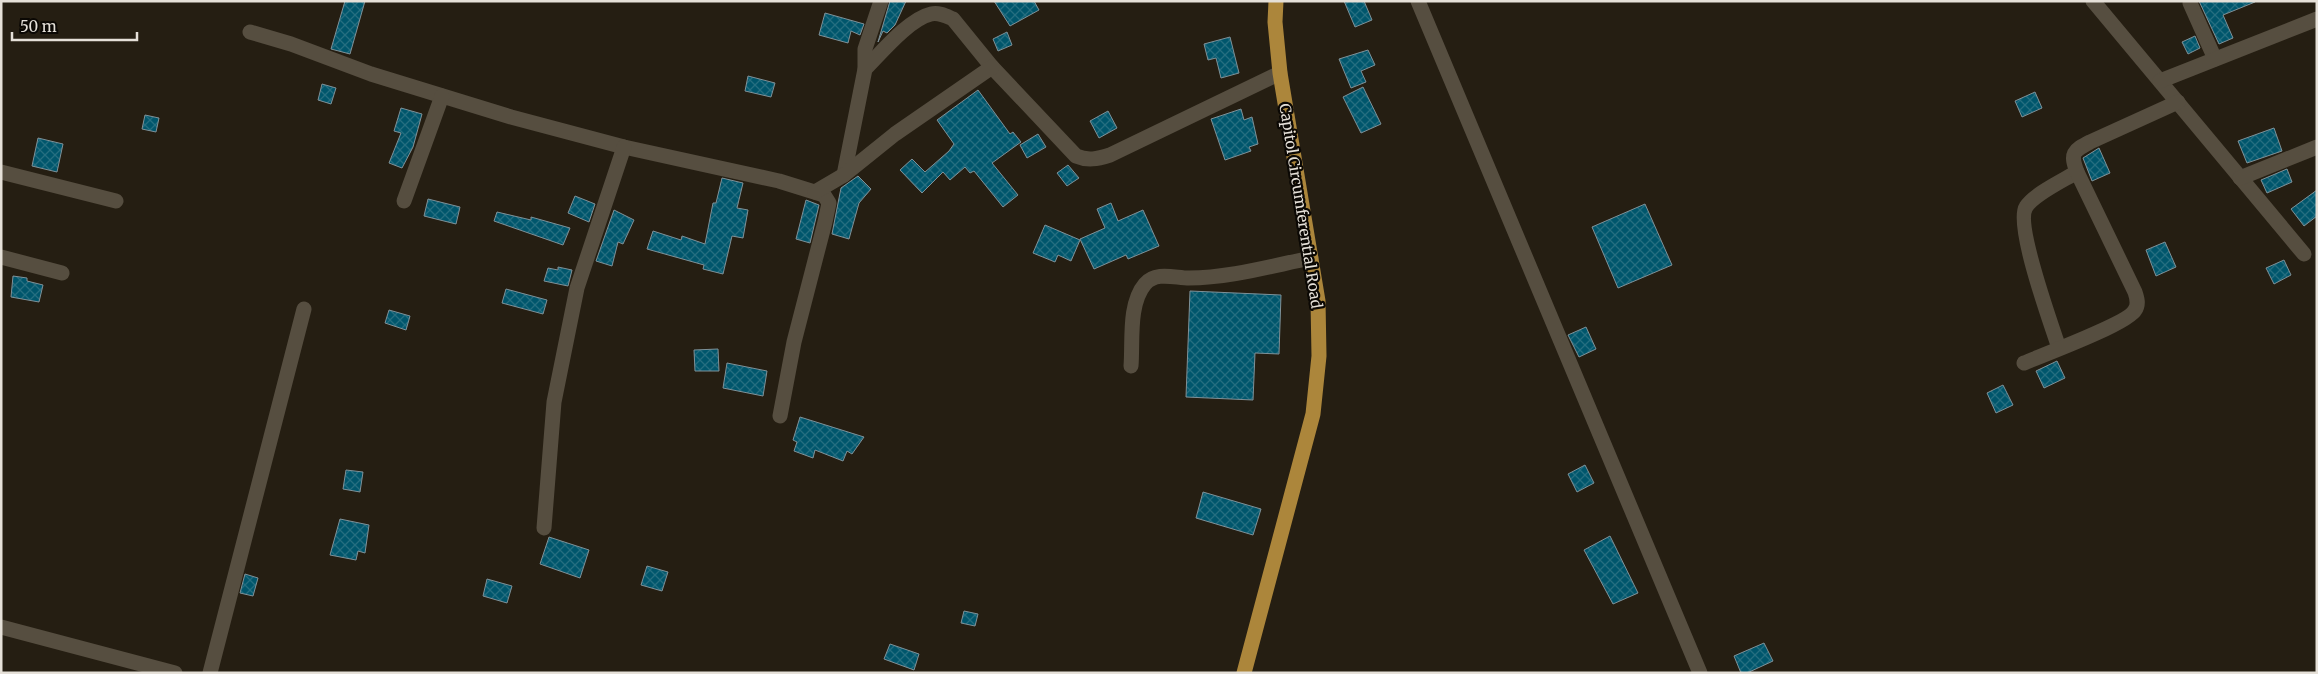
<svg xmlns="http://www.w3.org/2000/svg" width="2318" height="674" viewBox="0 0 2318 674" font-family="Merriweather,serif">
<defs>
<pattern id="building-cross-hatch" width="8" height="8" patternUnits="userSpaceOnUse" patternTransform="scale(1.25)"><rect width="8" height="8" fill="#00566c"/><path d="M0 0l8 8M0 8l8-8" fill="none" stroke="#256e80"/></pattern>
</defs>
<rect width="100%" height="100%" fill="#251e12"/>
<g fill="url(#building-cross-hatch)" stroke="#7f9198">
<polygon points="345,1 365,1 350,54 331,49"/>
<polygon points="890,1 906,1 895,25 887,33 883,31 878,42"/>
<polygon points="994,1 1034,1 1039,10 1010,26"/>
<polygon points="1344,1 1364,1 1372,20 1355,27"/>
<polygon points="2199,1 2255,1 2255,2 2223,15 2233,38 2219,44"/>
<polygon points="825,13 864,24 860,35 851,31 848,43 819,35"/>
<polygon points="1007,32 1012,45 998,51 993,39"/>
<polygon points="2195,36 2200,48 2188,54 2182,42"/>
<polygon points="1230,37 1239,73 1221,78 1216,58 1208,60 1204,44"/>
<polygon points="1368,50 1375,65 1361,71 1366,82 1351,88 1339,59"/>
<polygon points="748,76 775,83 771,97 745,91"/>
<polygon points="322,84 336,88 331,104 318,100"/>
<polygon points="1363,87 1381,124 1361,133 1343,97"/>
<polygon points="978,90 1010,134 1013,132 1021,142 992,163 1018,195 1003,207 974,171 970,173 965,167 950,180 943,172 922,193 900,170 912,159 925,172 949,151 954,144 937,120"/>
<polygon points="2035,92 2042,108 2022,117 2015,101"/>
<polygon points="401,108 422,114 413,147 402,168 389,163 401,133 394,131"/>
<polygon points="1241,109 1244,120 1252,117 1258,144 1249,147 1251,151 1225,160 1211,119"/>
<polygon points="1108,111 1117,128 1099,138 1090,121"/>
<polygon points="145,115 159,118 156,132 142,129"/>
<polygon points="2274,128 2282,151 2247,163 2238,141"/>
<polygon points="1038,134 1046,147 1027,158 1020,145"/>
<polygon points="38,138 63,144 57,172 32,166"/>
<polygon points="2099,148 2110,173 2092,181 2083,158"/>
<polygon points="1068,165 1079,178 1067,186 1057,173"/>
<polygon points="2287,169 2292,182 2267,193 2261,180"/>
<polygon points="858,176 871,189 859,203 849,239 832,234 841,188"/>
<polygon points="722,178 743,183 737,208 748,210 743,238 732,236 723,274 703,269 704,265 647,249 653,231 681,240 682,236 705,244 713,203 716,203"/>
<polygon points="2317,190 2317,216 2304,226 2291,209"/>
<polygon points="575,196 595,204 589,222 568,213"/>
<polygon points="428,199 460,207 456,224 424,216"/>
<polygon points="806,200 819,205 810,243 796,239"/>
<polygon points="1111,203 1118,221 1143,210 1159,246 1128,259 1126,255 1094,269 1080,239 1105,228 1097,209"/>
<polygon points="1645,204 1672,265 1618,288 1592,227"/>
<polygon points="614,210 634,220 623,244 618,242 612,266 596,261"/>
<polygon points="497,212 531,220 531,217 570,228 563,245 494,221"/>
<polygon points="1045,225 1080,240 1071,261 1058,255 1055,262 1033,253"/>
<polygon points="2165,242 2176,267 2156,276 2146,250"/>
<polygon points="2284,260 2291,275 2274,284 2266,268"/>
<polygon points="558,267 572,270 568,286 544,281 548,268 558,270"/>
<polygon points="13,276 27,278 27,281 43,285 39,302 11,297"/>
<polygon points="506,289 547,300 543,314 502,303"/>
<polygon points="1190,291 1281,295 1279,354 1255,353 1253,400 1186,397"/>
<polygon points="389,310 410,316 406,330 385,323"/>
<polygon points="1586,327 1596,349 1579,357 1568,335"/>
<polygon points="718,349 719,371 695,371 694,350"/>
<polygon points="2057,361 2065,378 2044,388 2036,371"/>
<polygon points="727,363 767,371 763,396 723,388"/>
<polygon points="2003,385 2013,405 1996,413 1987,393"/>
<polygon points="800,417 864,437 852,454 847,451 843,461 815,450 813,458 794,451 797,442 793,440"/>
<polygon points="1585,465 1594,483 1577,492 1568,474"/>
<polygon points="346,470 363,472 360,492 343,489"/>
<polygon points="1203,492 1261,509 1253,535 1196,518"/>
<polygon points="340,519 369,525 365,553 358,551 356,560 330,555"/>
<polygon points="1610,536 1638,593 1613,604 1584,550"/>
<polygon points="549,537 589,550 580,578 540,564"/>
<polygon points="647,566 668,572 662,591 641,585"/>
<polygon points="245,574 258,578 253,596 240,593"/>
<polygon points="487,579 512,586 507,603 483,596"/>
<polygon points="964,611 978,614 975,626 961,623"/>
<polygon points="1764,643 1773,661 1747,673 1741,673 1734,656"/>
<polygon points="890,644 919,654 914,670 884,659"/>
</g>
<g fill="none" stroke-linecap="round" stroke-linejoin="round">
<g stroke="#564e40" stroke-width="15">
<polyline points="1418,1 1700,673"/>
<polyline points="2093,1 2304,254"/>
<polyline points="2190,3 2215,59"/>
<polyline points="250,32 291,44 371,74 511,117 624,147 779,181 824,195 829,203 825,222 794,342 780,416"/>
<path d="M865,69C881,53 909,19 931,14C939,12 946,16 953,19L992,67L1076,156C1088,161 1097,159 1110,155L1280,73"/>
<polyline points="2160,81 2317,19"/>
<polyline points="1,172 116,201"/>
<polyline points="844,175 865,69 865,49 881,1"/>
<polyline points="2240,178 2317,147"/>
<polyline points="815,192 844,175 895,134 992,67"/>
<polyline points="404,201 442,96"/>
<polyline points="1,257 62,273"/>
<path d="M2059,348C2051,324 2015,224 2026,207C2034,194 2064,180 2077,172"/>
<path d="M2024,363C2043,355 2129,323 2135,310C2139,304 2137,298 2135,292L2077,172C2070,153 2073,151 2090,142L2178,102"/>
<path d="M1131,366C1133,342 1128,304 1145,284C1156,271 1175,278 1189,278C1229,278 1271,266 1311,258"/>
<polyline points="544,528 554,402 577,288 624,147"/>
<polyline points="1,627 175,673"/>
<polyline points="210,673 304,309"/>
</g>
<polyline stroke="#ac863b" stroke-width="15" points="1244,673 1313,414 1319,356 1318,301 1280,73 1275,22 1276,1"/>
</g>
<g text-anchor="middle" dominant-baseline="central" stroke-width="4.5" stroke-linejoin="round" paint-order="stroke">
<g font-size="15" fill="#e5e0d8" stroke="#0b0804">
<text transform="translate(1301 206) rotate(81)">Capitol Circumferential Road</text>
</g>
</g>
<rect width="2318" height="674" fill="none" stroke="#e5e0d8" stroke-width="5"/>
<path d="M12 32v8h125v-8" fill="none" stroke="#e5e0d8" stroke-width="2.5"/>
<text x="20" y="32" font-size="15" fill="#e5e0d8" stroke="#0b0804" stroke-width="4" paint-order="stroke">50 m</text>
</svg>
